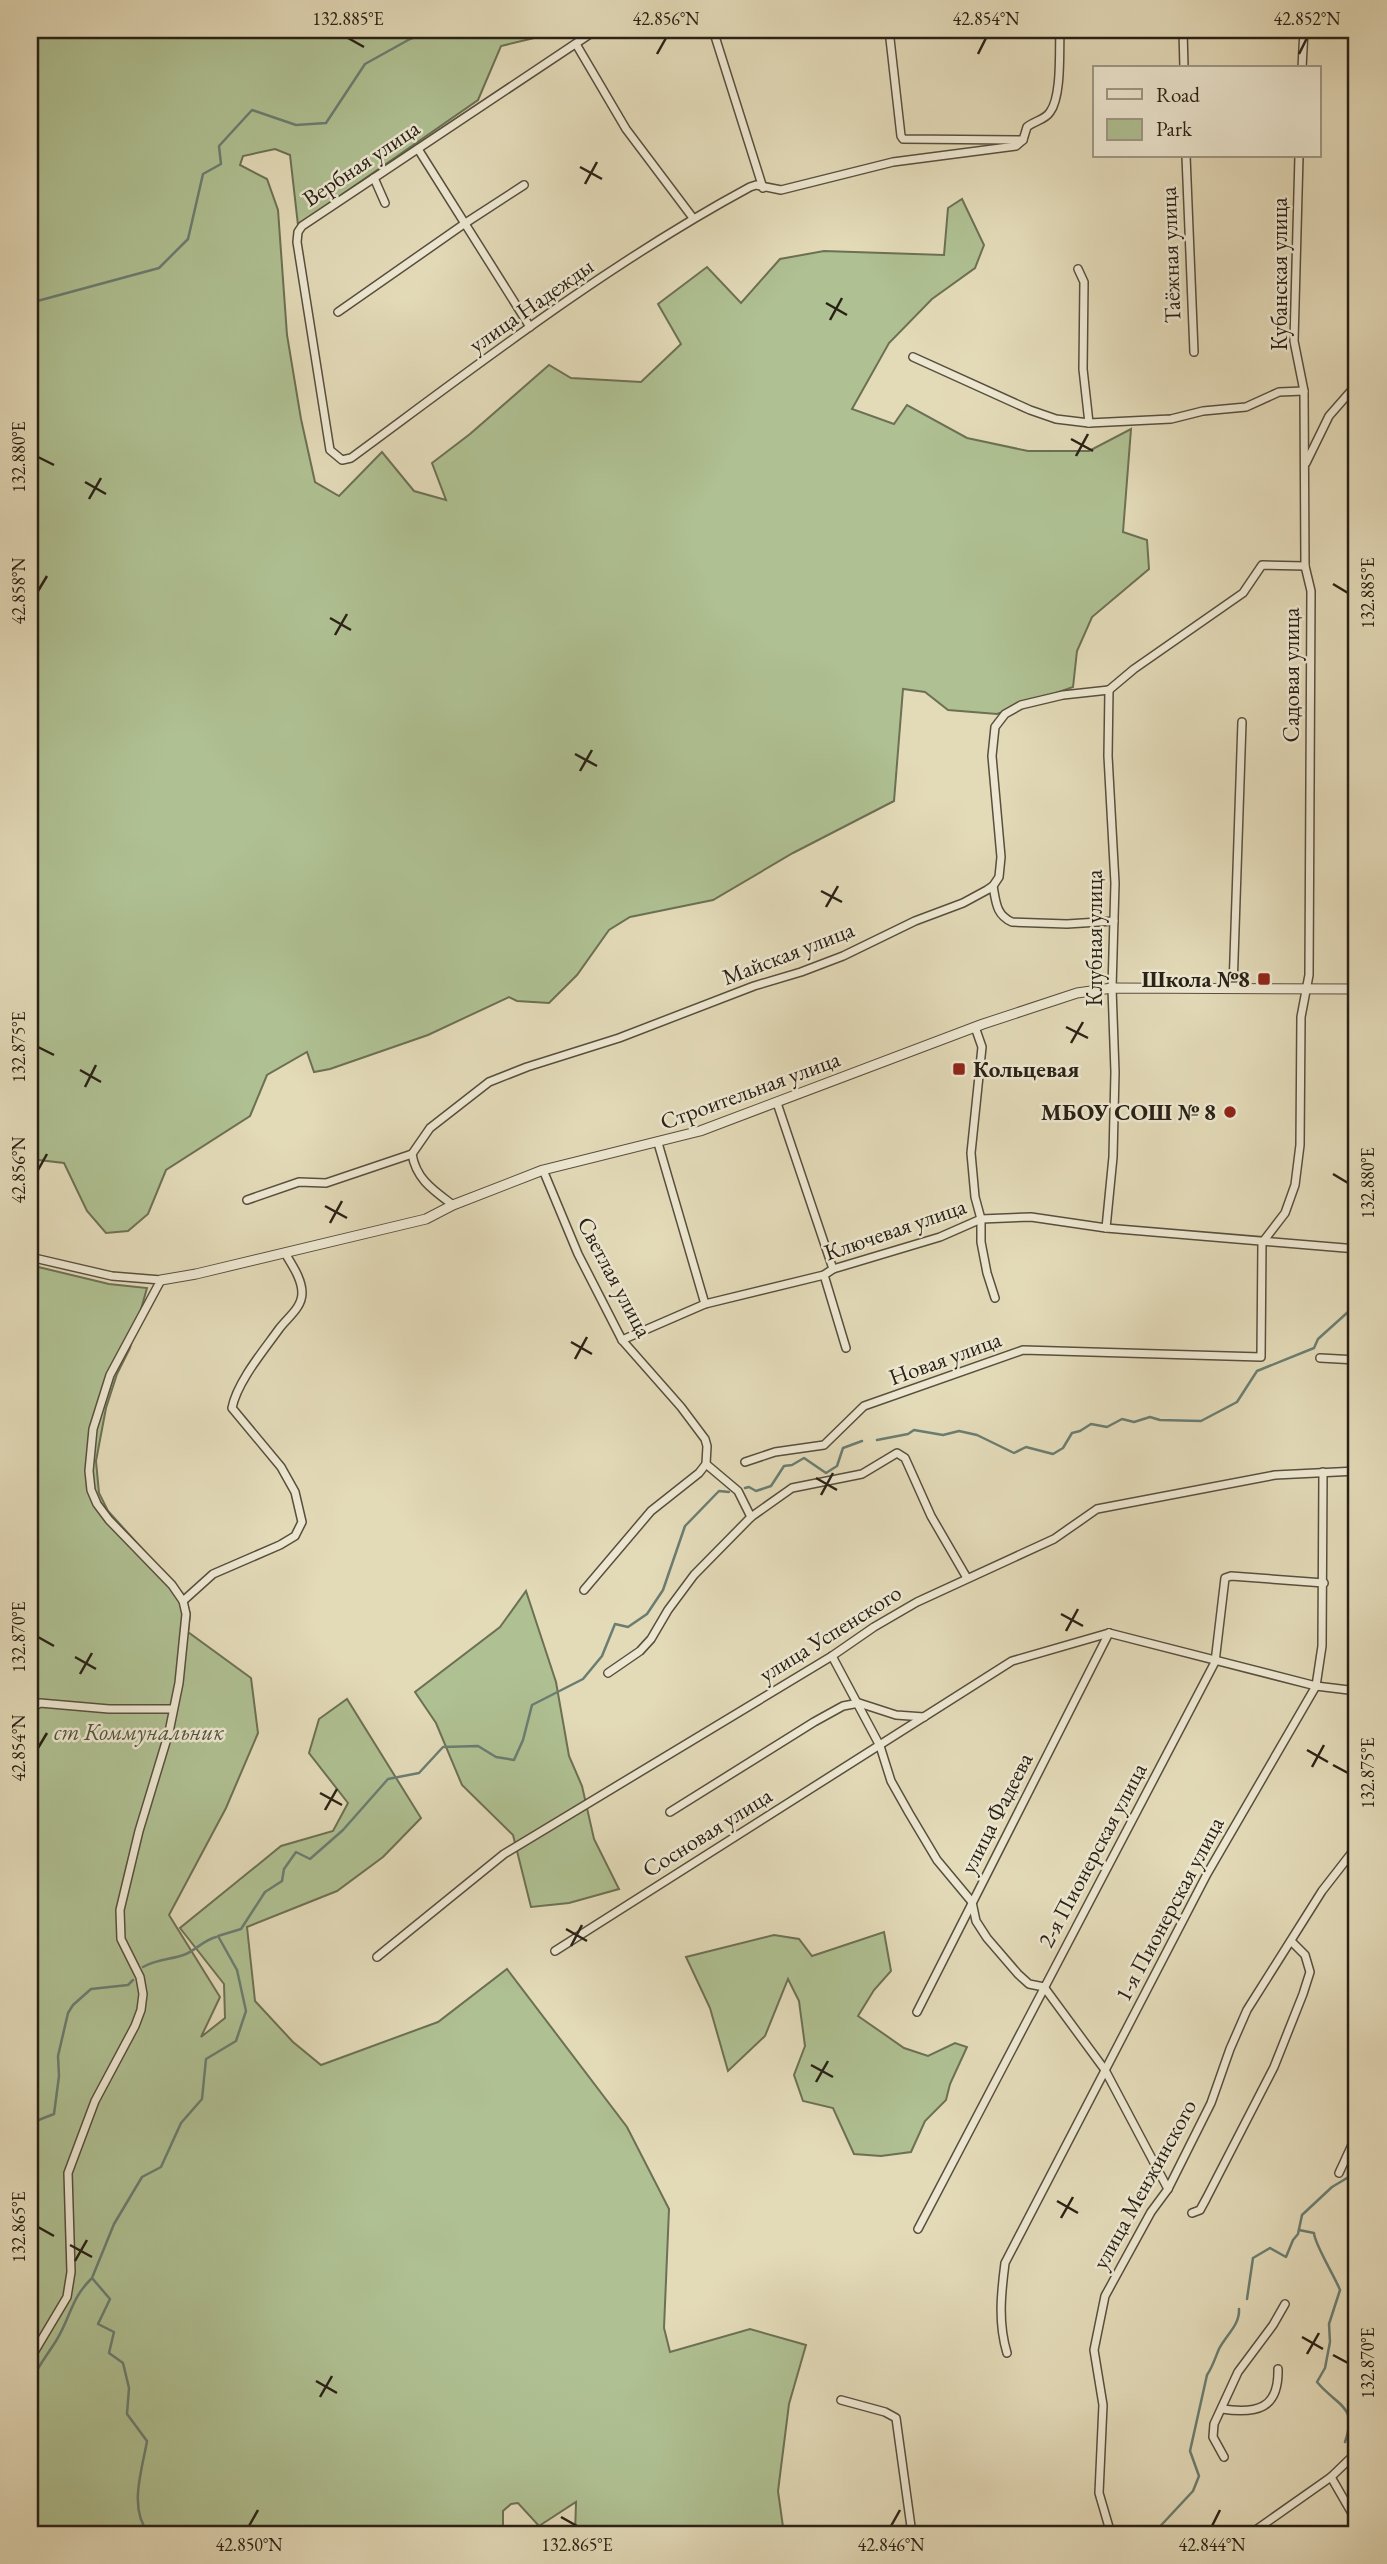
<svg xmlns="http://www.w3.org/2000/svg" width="1387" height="2564" viewBox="0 0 1387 2564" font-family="'EB Garamond',serif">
<rect width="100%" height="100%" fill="#e3dab8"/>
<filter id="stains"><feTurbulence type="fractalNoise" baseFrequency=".00286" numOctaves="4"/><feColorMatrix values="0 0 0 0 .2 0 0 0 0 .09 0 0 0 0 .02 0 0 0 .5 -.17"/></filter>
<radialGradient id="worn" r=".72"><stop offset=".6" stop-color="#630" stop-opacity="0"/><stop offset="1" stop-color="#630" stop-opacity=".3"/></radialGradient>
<g fill="#afc092" stroke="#6c7054" stroke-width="2">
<polygon points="30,30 568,30 501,46 478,100 298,225 290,155 275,149 243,156 240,165 267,179 278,210 287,335 301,419 315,482 339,496 382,452 414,491 446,500 432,463 470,434 549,365 571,378 641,382 681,344 658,304 707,267 741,303 780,259 824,251 944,255 948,208 962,199 984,245 975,268 932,299 889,343 852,409 894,424 907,405 967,438 1028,451 1089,451 1131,429 1123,532 1147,540 1149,569 1092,617 1077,651 1073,687 997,714 948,710 925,692 903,689 894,801 793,853 713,900 630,917 609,930 577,975 549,1003 517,1001 509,997 428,1035 330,1069 314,1072 307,1052 267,1075 250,1116 166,1170 148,1214 128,1231 106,1233 87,1211 64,1163 30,1159"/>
<polygon points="30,1265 109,1284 147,1288 130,1348 117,1374 106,1408 96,1461 99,1493 108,1511 185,1596 190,1614 188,1632 251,1678 258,1733 226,1808 169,1915 220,1997 201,2037 225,2018 224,1984 180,1928 281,1846 333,1831 348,1803 309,1753 319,1719 347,1699 421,1818 383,1857 337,1891 247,1927 255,2001 293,2042 321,2065 438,2022 507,1969 627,2127 669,2209 664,2328 670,2352 750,2329 806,2345 789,2404 778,2491 784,2534 575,2534 576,2502 539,2526 518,2503 511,2504 503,2511 503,2534 30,2534"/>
<polygon points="526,1591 556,1682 569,1756 582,1786 594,1839 619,1889 569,1903 531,1907 513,1835 462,1785 436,1723 415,1692 500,1627"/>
<polygon points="884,1932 891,1971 874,1990 858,2016 904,2048 928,2056 955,2043 967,2047 950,2084 946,2100 925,2121 911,2152 881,2156 854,2154 833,2108 803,2101 794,2075 805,2046 799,2001 788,1979 765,2036 728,2071 710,2008 686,1957 774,1935 799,1939 812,1956"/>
</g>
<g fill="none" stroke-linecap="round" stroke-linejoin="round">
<g stroke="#6a7d71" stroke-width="2.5">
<polyline points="30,303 159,268 188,239 203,174 221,164 219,146 252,110 296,125 326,123 365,64 410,39 433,30"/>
<polyline points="877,1440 908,1434 914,1430 943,1435 959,1431 977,1435 1014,1453 1026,1447 1053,1454 1063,1448 1072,1433 1080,1431 1091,1424 1107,1427 1122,1419 1134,1422 1150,1417 1160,1420 1201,1421 1237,1402 1257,1371 1314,1348 1318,1339 1348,1312 1357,1312"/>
<polyline points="745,1488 749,1487 756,1491 771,1486 784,1466 792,1465 804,1458 826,1473 837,1466 843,1448 862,1441"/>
<path d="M143,1967C159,1958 172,1960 186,1954C197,1949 204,1940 216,1937"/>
<polyline points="32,2130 36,2121 54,2114 59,2076 58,2056 68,2013 73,2005 91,1989 128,1985 133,1980"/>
<path d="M1299,2230L1314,2233C1314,2243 1335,2277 1340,2290L1329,2324L1330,2342L1325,2368L1317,2382C1338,2407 1358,2405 1345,2442"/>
<polyline points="1247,2299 1253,2258 1270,2248 1286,2257 1293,2240 1298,2234 1302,2215 1332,2187 1357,2172"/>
<path d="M30,2383C37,2368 47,2355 56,2341C71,2317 70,2300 91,2279"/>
<path d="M149,2534C128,2508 142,2471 147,2441L127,2414L129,2388L123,2363L109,2353L114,2332L98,2324L110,2299L92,2278L114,2224L142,2177L161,2167L181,2123L202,2099L206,2059L236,2041L246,2011L237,1970L218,1936L241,1929L265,1892L282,1881L284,1869L296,1852L310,1859L343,1830L388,1779L419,1773L443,1747L478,1746L496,1757L514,1760L523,1740L532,1705L583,1679L602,1656L615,1624L628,1627L647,1614L663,1590L685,1526L719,1491L729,1492"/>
<path d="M1153,2534L1193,2491L1199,2476L1190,2451L1207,2375C1213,2366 1215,2358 1219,2349C1226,2335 1240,2325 1239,2309"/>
</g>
<defs>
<g id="minor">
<path d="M596,30L302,226L298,232L297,242L330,450L342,460L351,458C480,363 609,263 750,187L756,185L781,190L893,162L1016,146L1023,140L1027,127C1034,121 1045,120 1050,112C1062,96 1059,50 1060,30"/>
<polyline points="713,30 763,188"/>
<polyline points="889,30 901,136 903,139 1023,140"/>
<polyline points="1183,30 1184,68"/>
<polyline points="576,44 626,129 693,218"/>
<polyline points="1302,68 1304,30"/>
<polyline points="418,149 530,327"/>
<polyline points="1186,156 1194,352"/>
<polyline points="374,178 385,203"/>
<polyline points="1078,269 1084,282 1083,369 1089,423"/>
<polyline points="338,312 464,224 524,185"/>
<polyline points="913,357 1030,410 1056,419 1089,423 1171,419 1203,411 1246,407 1279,392 1304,391"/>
<polyline points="1306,463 1329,416 1357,384"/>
<polyline points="1109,690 1134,669 1243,593 1262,565 1305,566"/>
<path d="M993,886C996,902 996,915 1012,922L1067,924L1114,921"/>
<polyline points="1233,988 1242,722"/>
<polyline points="975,1027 982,1047 971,1153 975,1197 981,1219 981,1242 987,1273 995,1298"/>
<polyline points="777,1103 833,1269"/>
<polyline points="658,1143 705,1304"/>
<polyline points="543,1170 578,1254 622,1340 681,1407 705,1439 707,1446 706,1464 699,1473 651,1511 584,1590"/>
<polyline points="247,1200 299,1182 326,1183 412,1154"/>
<path d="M453,1205C433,1190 416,1179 412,1154L430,1128L489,1082L527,1067L619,1038L754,986L801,972L843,956L915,921L963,903L987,890L993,886L999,877L1001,857L992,756L995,727L1005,714L1021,705L1063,695L1109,690"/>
<polyline points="1106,1228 1113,1157 1115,1072 1112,988 1115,883 1108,756 1109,690"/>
<polyline points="30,1257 112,1276 161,1280 110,1375 93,1429 89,1471 91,1490 97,1504 109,1520 172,1585 183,1601 186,1614 179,1683 169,1732 139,1831 120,1910 121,1939 140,1977 143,1994 141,2010 135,2026 95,2101 68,2173 71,2272 67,2297 30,2359"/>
<polyline points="824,1275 846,1348"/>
<polyline points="622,1340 705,1304 824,1275 833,1269 940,1237 981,1219 1031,1217 1106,1228 1357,1249"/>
<polyline points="1320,1358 1357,1360"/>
<polyline points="745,1462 775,1452 824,1445 864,1406 1023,1350 1261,1357 1262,1243 1285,1213 1295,1185 1300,1145 1301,1017 1309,975 1311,591 1305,566 1304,391 1294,341 1299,156"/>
<polyline points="706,1464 738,1491 751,1517"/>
<path d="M183,1601L213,1574L280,1545L295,1536L302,1522L295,1492L281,1467L232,1408C237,1382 264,1350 279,1329C287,1318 302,1308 302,1293C302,1279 292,1265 285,1253"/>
<polyline points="1109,1633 1316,1686 1357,1691"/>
<polyline points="832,1656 880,1746 891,1781 909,1813 937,1860 972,1902 976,1921 987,1938 1018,1974 1029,1984 1044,1987 1105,2070 1168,2189"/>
<polyline points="608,1673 640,1651 651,1639 668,1610 694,1575 751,1517 792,1488 862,1474 897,1453 905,1458 931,1516 967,1578"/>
<polyline points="30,1709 40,1703 109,1709 173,1709"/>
<polyline points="670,1812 814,1722 843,1706 859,1703 896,1715 924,1717"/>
<polyline points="555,1951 1012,1661 1109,1633"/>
<polyline points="377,1957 504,1854 832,1656 874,1627 917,1602 1054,1539 1097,1509 1275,1475 1357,1471"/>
<polyline points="917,2012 1109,1633"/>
<polyline points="1339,2173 1357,2134"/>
<polyline points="1192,2213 1200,2210 1206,2199 1274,2067 1303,1994 1310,1972 1305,1955 1291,1941"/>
<polyline points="918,2229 1215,1662 1225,1578 1231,1576 1324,1583"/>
<path d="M1007,2353C998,2323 1001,2294 1005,2263L1207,1874L1316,1686L1322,1646L1323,1472"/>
<polyline points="841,2400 885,2412 896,2418 912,2534"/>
<path d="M1222,2409C1257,2414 1279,2409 1278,2369"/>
<polyline points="1224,2457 1213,2437 1214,2424 1238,2372 1273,2325 1285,2304"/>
<polyline points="1331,2477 1357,2522"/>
<polyline points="1111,2534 1099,2493 1103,2405 1094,2350 1105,2296 1151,2212 1168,2189 1211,2103 1230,2049 1247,2010 1322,1891 1357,1846"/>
<polyline points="1250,2534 1331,2477 1357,2452"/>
</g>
<polyline id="tertiary" points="161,1280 196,1274 426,1219 453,1205 543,1170 700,1131 983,1024 1077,993 1112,988 1357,989"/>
</defs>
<use href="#minor" stroke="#584f3e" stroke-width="10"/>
<use href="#tertiary" stroke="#584f3e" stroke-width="11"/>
<use href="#minor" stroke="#ede7d1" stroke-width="7"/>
<use href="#tertiary" stroke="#ede7d1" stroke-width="9"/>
</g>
<path fill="none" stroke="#292116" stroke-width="2.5" d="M348,38L364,47M657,54L666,38M978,54L986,38M1299,54L1307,38M580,167L602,179M585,184L597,162M826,303L847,315M830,320L842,298M1071,439L1093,451M1076,456L1088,434M38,457L54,465M85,482L106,494M89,499L101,478M1333,584L1348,593M38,591L47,576M330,618L351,630M335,635L347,614M575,754L597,766M580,771L592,750M821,891L842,902M826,907L838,886M1066,1027L1088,1038M1071,1043L1083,1022M38,1047L54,1055M80,1070L101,1082M85,1087L96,1065M38,1170L47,1154M1333,1174L1348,1183M325,1206L347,1218M330,1223L342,1201M571,1342L592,1354M575,1359L587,1337M816,1478L837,1490M821,1495L833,1473M1061,1614L1083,1626M1066,1631L1078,1609M38,1637L54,1646M75,1657L96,1669M80,1674L92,1653M38,1748L47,1733M1307,1750L1328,1762M1333,1765L1348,1773M1312,1767L1324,1745M320,1793L342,1805M325,1810L337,1789M566,1929L587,1941M571,1946L582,1925M811,2065L833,2077M816,2082L828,2061M1057,2201L1078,2213M1061,2218L1073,2197M38,2227L54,2236M70,2245L92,2257M75,2261L87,2240M1302,2337L1323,2349M1307,2354L1319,2333M1333,2355L1348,2363M316,2381L337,2393M320,2397L332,2376M561,2517L577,2526M249,2526L258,2510M891,2526L900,2510M1212,2526L1220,2510"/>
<g fill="#8f2418" stroke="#ede7d1" stroke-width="2.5">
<rect x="1257" y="972" width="14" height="14" rx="3.5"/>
<rect x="952" y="1062" width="14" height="14" rx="3.5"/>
<circle cx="1230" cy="1112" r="7"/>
</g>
<g text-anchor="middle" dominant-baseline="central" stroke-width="5" stroke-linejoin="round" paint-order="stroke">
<g font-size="23" fill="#292116" stroke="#ede7d1">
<text transform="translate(361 163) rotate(-34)">Вербная улица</text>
<text transform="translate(1170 255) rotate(-92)">Таёжная улица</text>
<text transform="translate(1279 274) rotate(-90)">Кубанская улица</text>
<text transform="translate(531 305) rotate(-35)">улица Надежды</text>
<text transform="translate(1291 675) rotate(-90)">Садовая улица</text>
<text transform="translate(1094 938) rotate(-90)">Клубная улица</text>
<text transform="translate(788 953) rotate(-21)">Майская улица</text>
<text transform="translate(750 1090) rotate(-20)">Строительная улица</text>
<text transform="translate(895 1229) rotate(-19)">Ключевая улица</text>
<text transform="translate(615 1277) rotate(62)">Светлая улица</text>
<text transform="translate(945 1358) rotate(-20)">Новая улица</text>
<text transform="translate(830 1633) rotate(-32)">улица Успенского</text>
<text transform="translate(996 1813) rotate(-63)">улица Фадеева</text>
<text transform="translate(707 1832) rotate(-32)">Сосновая улица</text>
<text transform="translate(1092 1855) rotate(-62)">2-я Пионерская улица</text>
<text transform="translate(1169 1909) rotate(-62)">1-я Пионерская улица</text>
<text transform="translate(1144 2184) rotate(-61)">улица Менжинского</text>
</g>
<g font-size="23" font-weight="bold" fill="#292116" stroke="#ede7d1" text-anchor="end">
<text x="1250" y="979">Школа №8</text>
<text x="973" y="1069" text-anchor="start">Кольцевая</text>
<text x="1216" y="1112">МБОУ СОШ № 8</text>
</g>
<g font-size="23" font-style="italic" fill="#51513b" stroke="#ede7d1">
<text x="139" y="1732">ст Коммунальник</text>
</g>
</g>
<rect width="1387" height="2564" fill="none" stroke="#e3dab8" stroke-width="77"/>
<rect x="1093" y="66" width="228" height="91" fill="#ede7d1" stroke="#9f9886" stroke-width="2"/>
<rect x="1107" y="89" width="35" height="10" fill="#ede7d1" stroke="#9f9886" stroke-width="2"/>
<text x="1156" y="102" font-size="21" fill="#292116">Road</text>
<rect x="1107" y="119" width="35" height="21" fill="#afc092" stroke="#9f9886" stroke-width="2"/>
<text x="1156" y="136" font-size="21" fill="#292116">Park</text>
<rect x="38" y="38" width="1310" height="2488" fill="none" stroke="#292116" stroke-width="2.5"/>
<g font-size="18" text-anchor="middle" fill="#292116">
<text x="348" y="25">132.885°E</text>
<text x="666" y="25">42.856°N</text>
<text x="986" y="25">42.854°N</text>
<text x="1307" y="25">42.852°N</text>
<text transform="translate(19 457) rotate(-90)" y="6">132.880°E</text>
<text transform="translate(19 591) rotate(-90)" y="6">42.858°N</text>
<text transform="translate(1368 593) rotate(-90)" y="6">132.885°E</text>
<text transform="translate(19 1047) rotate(-90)" y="6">132.875°E</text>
<text transform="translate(19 1170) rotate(-90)" y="6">42.856°N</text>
<text transform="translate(1368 1183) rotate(-90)" y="6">132.880°E</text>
<text transform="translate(19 1637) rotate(-90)" y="6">132.870°E</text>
<text transform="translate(19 1748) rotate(-90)" y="6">42.854°N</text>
<text transform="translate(1368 1773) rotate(-90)" y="6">132.875°E</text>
<text transform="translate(19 2227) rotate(-90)" y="6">132.865°E</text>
<text transform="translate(1368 2363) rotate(-90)" y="6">132.870°E</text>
<text x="249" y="2551">42.850°N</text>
<text x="577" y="2551">132.865°E</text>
<text x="891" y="2551">42.846°N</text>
<text x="1212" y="2551">42.844°N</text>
</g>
<rect width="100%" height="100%" filter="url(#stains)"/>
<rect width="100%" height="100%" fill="url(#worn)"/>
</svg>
